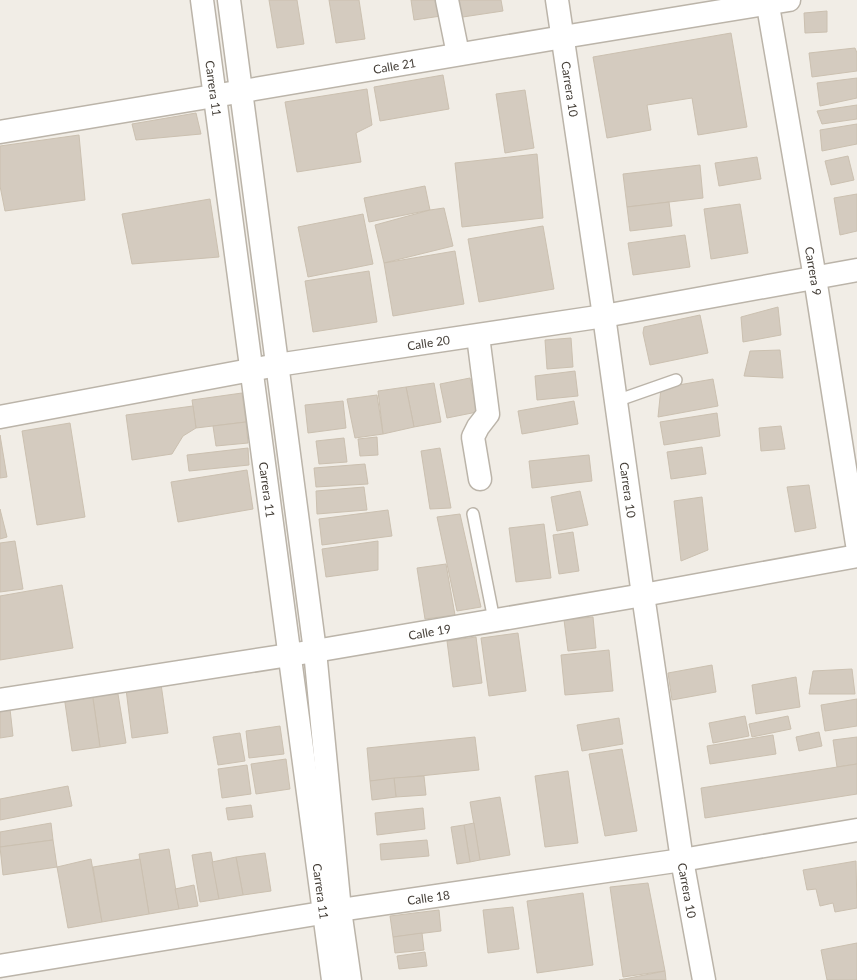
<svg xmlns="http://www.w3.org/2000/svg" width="857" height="980" viewBox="0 0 857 980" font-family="Lato,sans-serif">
<rect width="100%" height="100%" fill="#f1ede6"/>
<g fill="#d4cbbf" stroke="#cbc0b0">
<polygon points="269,0 297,0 304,44 277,48"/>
<polygon points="329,0 359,0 365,39 336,43"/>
<polygon points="411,0 439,0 441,16 414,20"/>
<polygon points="453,0 501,0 503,11 456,18"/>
<polygon points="827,11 827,32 805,33 804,13"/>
<polygon points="731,33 747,127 698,135 692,98 647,105 651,130 607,138 593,57"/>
<polygon points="855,48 857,53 857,71 812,77 809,53"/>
<polygon points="443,75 449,109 380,121 374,87"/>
<polygon points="857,78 857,98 820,106 817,83"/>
<polygon points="367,89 372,125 356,133 361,162 297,172 285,102"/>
<polygon points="525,90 534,148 505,153 496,94"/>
<polygon points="857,105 857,119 822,124 817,111"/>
<polygon points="196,113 201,134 136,140 132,124"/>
<polygon points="857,124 857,144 822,151 820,130"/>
<polygon points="79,135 85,200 5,211 0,186 0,146"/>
<polygon points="537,154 543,218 462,227 455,163"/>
<polygon points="848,156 854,180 831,185 825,161"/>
<polygon points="757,157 761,179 719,186 715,163"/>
<polygon points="700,165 703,198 627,207 623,174"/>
<polygon points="425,186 430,210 369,222 364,198"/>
<polygon points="857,194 857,231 840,235 834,198"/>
<polygon points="210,199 219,257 132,264 122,214"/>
<polygon points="669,202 672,226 630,231 627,207"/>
<polygon points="740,204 748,253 711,259 704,209"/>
<polygon points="444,208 453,246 384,263 375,225 430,210"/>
<polygon points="363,214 373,264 308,277 298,227"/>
<polygon points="543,226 554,289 479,302 468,239"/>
<polygon points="685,235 690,267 633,275 628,243"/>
<polygon points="455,251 464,304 393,316 384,263"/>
<polygon points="369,271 377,322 313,332 305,281"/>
<polygon points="778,307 781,335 743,342 741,317"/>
<polygon points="700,315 708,353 650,365 643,333 644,327"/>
<polygon points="571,338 573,367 547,369 545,340"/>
<polygon points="780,350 783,378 744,376 750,351"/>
<polygon points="575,371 578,396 537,400 535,376"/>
<polygon points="470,378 477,412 447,418 440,384"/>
<polygon points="713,379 718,406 658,417 661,388"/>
<polygon points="434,383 441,422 414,427 406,387"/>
<polygon points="406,387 414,427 383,434 378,391"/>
<polygon points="242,393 246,422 196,428 192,400"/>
<polygon points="377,395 383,434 355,438 347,399"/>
<polygon points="343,401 346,428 308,433 305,405"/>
<polygon points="574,401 578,424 522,434 518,411"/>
<polygon points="193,406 196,428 183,436 172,454 132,460 126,415"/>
<polygon points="717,413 720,436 664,445 660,422"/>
<polygon points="246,422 248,443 216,446 213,426"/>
<polygon points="70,423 85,517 37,525 22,431"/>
<polygon points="781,426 785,449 761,451 759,428"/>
<polygon points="0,435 7,477 0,478"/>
<polygon points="377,437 378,455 360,456 358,439"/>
<polygon points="344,438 347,462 319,464 316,441"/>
<polygon points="702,447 706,474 671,479 667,452"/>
<polygon points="248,448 249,465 189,471 187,455"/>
<polygon points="440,448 451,508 430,509 421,451"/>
<polygon points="589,455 592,481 532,488 529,461"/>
<polygon points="365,464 368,484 316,487 314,468"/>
<polygon points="247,470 253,509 178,522 171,482"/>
<polygon points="809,485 816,528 795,532 787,487"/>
<polygon points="364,487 367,510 317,514 316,491"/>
<polygon points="580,491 588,525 557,531 551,497"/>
<polygon points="702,497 708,550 681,561 674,501"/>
<polygon points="0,509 7,537 0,539"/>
<polygon points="388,510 392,536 322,545 319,519"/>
<polygon points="460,514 481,607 457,611 437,517"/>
<polygon points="544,524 551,578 516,582 509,528"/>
<polygon points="573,532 579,571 559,574 553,535"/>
<polygon points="15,541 23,589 0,592 0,543"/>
<polygon points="378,541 378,570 326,577 322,549"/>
<polygon points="446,564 455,615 425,619 417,568"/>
<polygon points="62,585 73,648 0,660 0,596"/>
<polygon points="593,617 596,648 568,651 564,620"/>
<polygon points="518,633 526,691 489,696 481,638"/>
<polygon points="476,637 482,683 453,687 447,641"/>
<polygon points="609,650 613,691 565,695 561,655"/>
<polygon points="712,665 716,692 672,700 668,673"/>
<polygon points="852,669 855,694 809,694 813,671"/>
<polygon points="796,677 800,707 756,714 752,685"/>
<polygon points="161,684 168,733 132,738 126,689"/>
<polygon points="117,688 126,743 100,747 92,692"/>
<polygon points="92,692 100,747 72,751 64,696"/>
<polygon points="857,699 857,726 825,731 821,705"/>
<polygon points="10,709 13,736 0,738 0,710"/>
<polygon points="745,716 749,736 713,743 709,723"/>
<polygon points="788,716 791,729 752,737 749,724"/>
<polygon points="619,718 623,744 582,751 577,725"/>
<polygon points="280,726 284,754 249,758 246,731"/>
<polygon points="819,732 822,746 799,751 796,737"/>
<polygon points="240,733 245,761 218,765 213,737"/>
<polygon points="773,735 776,754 710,764 707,746"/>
<polygon points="475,737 479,770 370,781 367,748"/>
<polygon points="857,737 857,764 837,767 833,740"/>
<polygon points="622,749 637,831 605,836 589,754"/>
<polygon points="286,759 290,789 256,794 251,764"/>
<polygon points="857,764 857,794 705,818 701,788"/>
<polygon points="247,765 251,794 222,798 218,769"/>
<polygon points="568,771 578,843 545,847 535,776"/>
<polygon points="424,776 426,795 396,797 394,778"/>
<polygon points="394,778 396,797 372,800 370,781"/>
<polygon points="68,786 72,806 0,820 0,799"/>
<polygon points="500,797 510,855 480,860 470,802"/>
<polygon points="251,805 253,817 228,820 226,808"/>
<polygon points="423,808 425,829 377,835 375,813"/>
<polygon points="51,823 53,840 0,847 0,832"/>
<polygon points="474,823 480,860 470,862 464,825"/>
<polygon points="464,825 470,862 457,864 451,827"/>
<polygon points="53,840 57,867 3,875 0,847"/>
<polygon points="427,840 429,856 381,860 380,844"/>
<polygon points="169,849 179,909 149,914 139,854"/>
<polygon points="211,852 219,899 200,902 192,855"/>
<polygon points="265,853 271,891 243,895 236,857"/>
<polygon points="236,857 243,895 219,899 212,862"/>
<polygon points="91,859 102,922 68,928 57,867"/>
<polygon points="140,859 149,914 102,922 93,867"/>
<polygon points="856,861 857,908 835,912 833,903 820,906 816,889 807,890 803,870"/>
<polygon points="648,883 665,971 623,977 610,887"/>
<polygon points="194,885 198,906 179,909 175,889"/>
<polygon points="583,893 593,965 537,973 527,901"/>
<polygon points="513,907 519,949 488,953 483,910"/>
<polygon points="439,910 441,931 393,937 390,916"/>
<polygon points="422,933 424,950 395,953 393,937"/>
<polygon points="857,943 857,980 827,980 821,950"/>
<polygon points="425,952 427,966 399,969 397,956"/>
<polygon points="665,971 666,980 619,980"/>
</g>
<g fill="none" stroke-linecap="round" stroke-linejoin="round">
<defs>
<g id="service">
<polyline points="616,401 676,380"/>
<polyline points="473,514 494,620"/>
</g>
<g id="minor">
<path id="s1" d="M202,0L333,980"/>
<polyline points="229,0 315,651 340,910 350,980"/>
<polyline points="447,0 458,54"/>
<path id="s2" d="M557,0L604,316L643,595L682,860L704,980"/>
<path id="s3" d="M767,0L815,278L857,544"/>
<path id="s4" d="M0,132L563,37L789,0"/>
<polyline points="478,336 488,414 478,427 473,437 480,479"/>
<path id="s5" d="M0,417L277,365L604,316L857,270"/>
<path id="s6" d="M0,700L315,651L643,595L857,556"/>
<path id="s7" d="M0,966L340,910L682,860L857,830"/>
</g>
</defs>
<use href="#service" stroke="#bbb4a9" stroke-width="14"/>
<use href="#minor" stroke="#bbb4a9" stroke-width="25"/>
<use href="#service" stroke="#fff" stroke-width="11"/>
<use href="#minor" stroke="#fff" stroke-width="22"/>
</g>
<g text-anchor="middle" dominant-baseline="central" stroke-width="4" stroke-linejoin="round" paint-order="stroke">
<g font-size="12" fill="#433d36" stroke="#fff">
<text stroke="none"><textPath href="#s4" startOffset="400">Calle 21</textPath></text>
<text stroke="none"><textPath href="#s1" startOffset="89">Carrera 11</textPath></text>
<text stroke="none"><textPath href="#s2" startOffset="90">Carrera 10</textPath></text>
<text stroke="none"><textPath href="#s3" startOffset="275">Carrera 9</textPath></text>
<text stroke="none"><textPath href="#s5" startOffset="435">Calle 20</textPath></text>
<text stroke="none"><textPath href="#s1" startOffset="494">Carrera 11</textPath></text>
<text stroke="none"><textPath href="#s2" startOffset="495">Carrera 10</textPath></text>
<text stroke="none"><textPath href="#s6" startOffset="435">Calle 19</textPath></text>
<text stroke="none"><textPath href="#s1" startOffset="899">Carrera 11</textPath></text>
<text stroke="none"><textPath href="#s2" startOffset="900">Carrera 10</textPath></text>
<text stroke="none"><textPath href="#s7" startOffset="434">Calle 18</textPath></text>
</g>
</g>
</svg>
